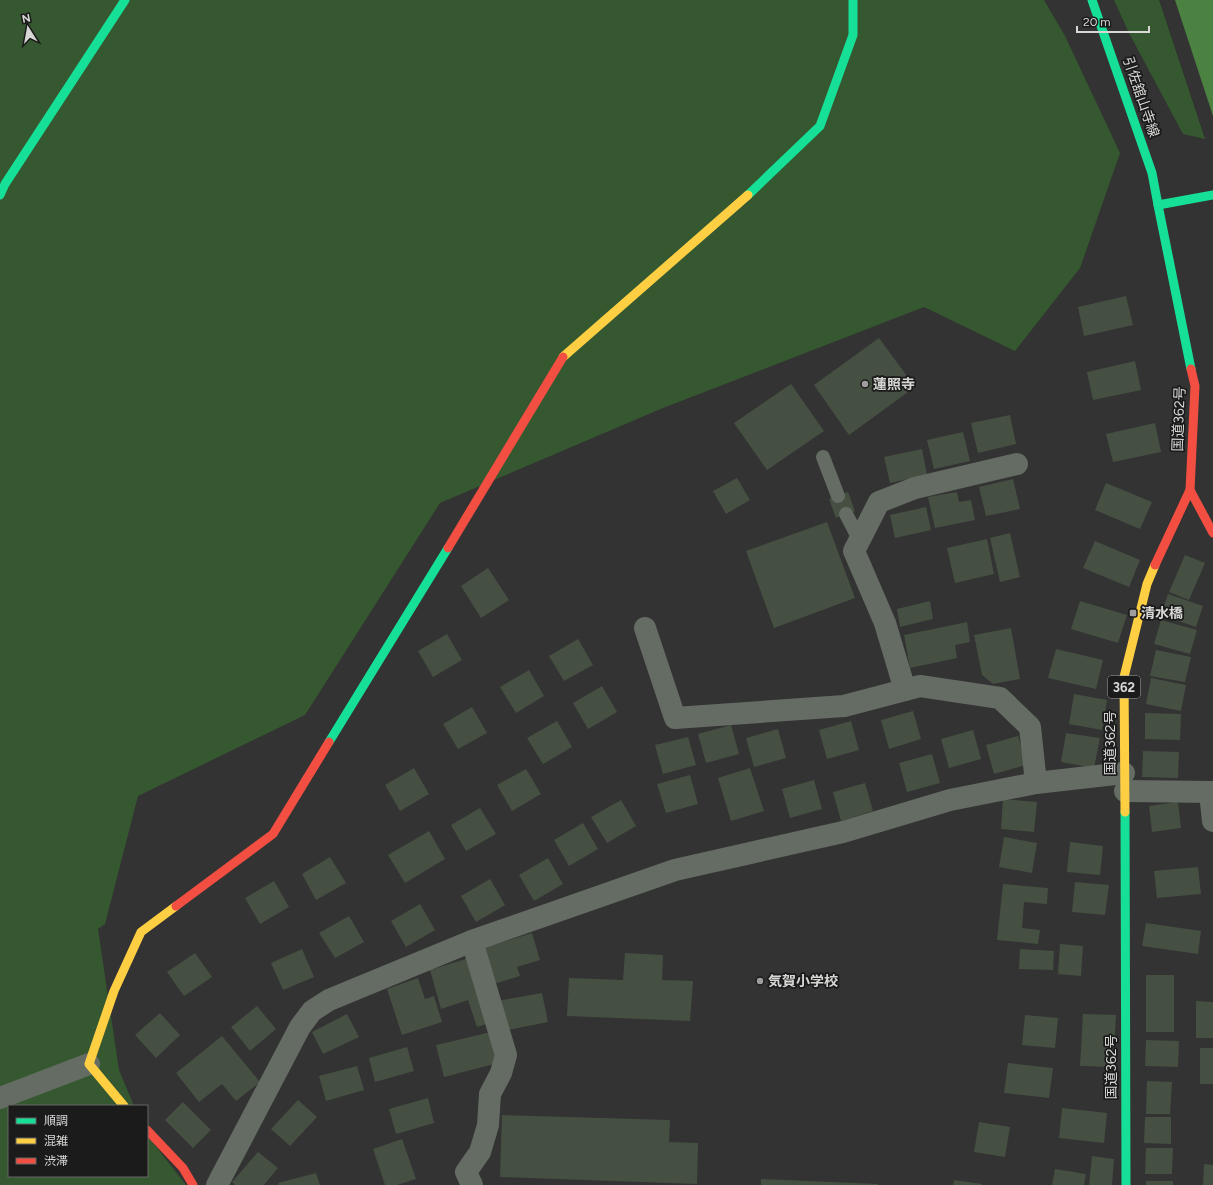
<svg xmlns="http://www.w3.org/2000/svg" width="1213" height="1185" viewBox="0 0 1213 1185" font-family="Figtree,'Noto Sans JP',sans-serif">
<rect width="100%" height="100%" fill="#323332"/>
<g fill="#365830">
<polygon points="0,0 1044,0 1065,36 1120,153 1080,268 1015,351 924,307 663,408 440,503 305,715 138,796 105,924 98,929 119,1070 134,1106 9,1106 9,1176 147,1176 147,1135 186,1185 0,1185"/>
<polygon points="1114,0 1159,0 1205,139 1183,134 1129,33"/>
</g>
<polygon fill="#4b8141" points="1175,0 1213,0 1213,116"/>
<g fill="#455043">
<polygon points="1126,296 1133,325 1084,336 1078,307"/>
<polygon points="879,338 915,387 849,435 814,385"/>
<polygon points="1135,361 1141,390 1093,400 1087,372"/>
<polygon points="791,384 824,431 767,470 734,423"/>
<polygon points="1010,415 1016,444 978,453 971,423"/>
<polygon points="1155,423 1161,452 1113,462 1106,434"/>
<polygon points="963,432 970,461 934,469 927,440"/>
<polygon points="922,449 927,475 890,483 884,457"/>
<polygon points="737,478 750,500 726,514 713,491"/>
<polygon points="1013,479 1020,509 986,516 979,487"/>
<polygon points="1106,483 1152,502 1140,529 1095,510"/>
<polygon points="848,492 855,511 836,518 829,499"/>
<polygon points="957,492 959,502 971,500 975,520 935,528 928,497"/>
<polygon points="926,507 931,530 895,538 890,515"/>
<polygon points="827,522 855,598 774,628 746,551"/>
<polygon points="1010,533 1020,577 1000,582 990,538"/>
<polygon points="987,539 994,574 955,583 947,548"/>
<polygon points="1095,541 1140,560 1129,587 1083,568"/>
<polygon points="1185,555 1205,563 1189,600 1169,592"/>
<polygon points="488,568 509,600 481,618 461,586"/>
<polygon points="1168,594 1203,606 1196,627 1161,615"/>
<polygon points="930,601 933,619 900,627 897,609"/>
<polygon points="1080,601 1127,615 1118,643 1071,629"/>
<polygon points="1161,620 1197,630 1190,654 1154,644"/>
<polygon points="967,622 970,642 955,645 957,658 910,668 904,635"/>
<polygon points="1011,628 1020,679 993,684 982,675 974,635"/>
<polygon points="447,634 462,660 433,677 418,651"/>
<polygon points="578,639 593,665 564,681 549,656"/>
<polygon points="1056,649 1103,660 1096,689 1048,678"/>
<polygon points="1156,650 1191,657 1185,682 1150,676"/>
<polygon points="529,670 544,696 516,713 500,687"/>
<polygon points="1151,678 1186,685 1181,711 1146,704"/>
<polygon points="602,686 617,712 588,729 573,703"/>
<polygon points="1074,694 1107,700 1102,730 1069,724"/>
<polygon points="472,707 487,733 458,749 443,724"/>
<polygon points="913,711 921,739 889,749 881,720"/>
<polygon points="1145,713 1181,714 1180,740 1145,739"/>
<polygon points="557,721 572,747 543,764 527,738"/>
<polygon points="851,721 859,750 827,759 819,730"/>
<polygon points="731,725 739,754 706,763 698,734"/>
<polygon points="778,729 786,758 754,767 746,738"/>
<polygon points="973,730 981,759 949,768 941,739"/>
<polygon points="1066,733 1100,738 1094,768 1061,762"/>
<polygon points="1018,736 1026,765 994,774 986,745"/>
<polygon points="688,737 696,765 663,774 655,745"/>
<polygon points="1143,751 1179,752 1178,778 1142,777"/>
<polygon points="932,754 940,783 907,792 899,763"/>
<polygon points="414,768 429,794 400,811 385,785"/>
<polygon points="750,768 764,811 731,821 718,778"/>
<polygon points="526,769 541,794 512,811 497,785"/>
<polygon points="690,775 698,804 666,813 657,784"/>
<polygon points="814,780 822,809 790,818 782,789"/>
<polygon points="865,783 873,811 841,821 833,792"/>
<polygon points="1003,799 1037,802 1034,832 1001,829"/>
<polygon points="621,800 636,826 607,843 591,817"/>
<polygon points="1178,802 1181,828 1152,832 1149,806"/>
<polygon points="480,808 496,834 466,851 451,825"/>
<polygon points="583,823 598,849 569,866 554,840"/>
<polygon points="429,831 445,859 405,883 388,855"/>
<polygon points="1004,837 1037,843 1032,873 999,867"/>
<polygon points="1070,842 1103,846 1100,875 1067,872"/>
<polygon points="330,857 346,883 316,900 302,874"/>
<polygon points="548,858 563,884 534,901 519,875"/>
<polygon points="1198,867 1201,894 1157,898 1154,871"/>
<polygon points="490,879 505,905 476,922 461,896"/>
<polygon points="274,881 289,907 260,924 245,898"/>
<polygon points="1075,882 1109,885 1105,915 1072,912"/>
<polygon points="1003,884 1048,888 1047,904 1024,902 1022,928 1040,930 1038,944 997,940"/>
<polygon points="420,904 435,930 406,947 391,921"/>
<polygon points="349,916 364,942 335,958 319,933"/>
<polygon points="1146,923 1201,931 1198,954 1142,946"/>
<polygon points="532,933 540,960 517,967 520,976 491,985 480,949"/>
<polygon points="1060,944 1083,946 1081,976 1058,974"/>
<polygon points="302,949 314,977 283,990 271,963"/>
<polygon points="1020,949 1054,951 1053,970 1019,969"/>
<polygon points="195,953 212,977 184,996 167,972"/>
<polygon points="625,953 663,955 662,980 693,981 690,1021 567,1016 569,978 623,980"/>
<polygon points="469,958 490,1023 477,1027 468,1000 441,1009 430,970"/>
<rect x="1146" y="975" width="28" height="57"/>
<polygon points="418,978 425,999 434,996 442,1022 402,1035 387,989"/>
<polygon points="542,993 548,1022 503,1031 497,1001"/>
<polygon points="1196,1001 1213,1002 1213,1038 1196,1038"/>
<polygon points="257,1006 276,1029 250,1051 231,1027"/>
<polygon points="160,1013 180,1035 156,1058 135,1035"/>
<polygon points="347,1014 359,1037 323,1054 312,1032"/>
<polygon points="1083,1014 1116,1015 1113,1067 1080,1066"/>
<polygon points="1025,1015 1058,1018 1055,1048 1022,1045"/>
<polygon points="491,1032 498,1063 444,1077 436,1045"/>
<polygon points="222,1036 260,1082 236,1101 222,1084 199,1102 176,1073"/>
<polygon points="1146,1040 1179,1041 1178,1067 1145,1066"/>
<polygon points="407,1047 414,1071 375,1082 369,1058"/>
<rect x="1200" y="1048" width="13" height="36"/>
<polygon points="1008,1063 1053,1068 1049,1098 1004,1093"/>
<polygon points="357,1066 364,1090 326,1101 319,1076"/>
<polygon points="1147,1081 1172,1082 1170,1114 1146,1114"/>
<polygon points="428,1098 434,1123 396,1134 389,1109"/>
<polygon points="298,1100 317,1117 290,1146 271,1129"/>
<polygon points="183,1102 211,1130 193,1148 165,1120"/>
<polygon points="1062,1108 1107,1113 1104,1143 1059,1138"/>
<polygon points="502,1115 670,1120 669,1142 698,1143 697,1184 500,1177"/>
<polygon points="1145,1117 1171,1117 1171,1144 1144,1143"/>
<polygon points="979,1122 1010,1127 1005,1157 974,1152"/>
<polygon points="402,1139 416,1179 397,1185 385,1185 373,1149"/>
<polygon points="1146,1148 1173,1148 1172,1174 1145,1174"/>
<polygon points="258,1152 278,1168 264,1185 235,1185 232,1182"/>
<polygon points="1092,1156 1114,1159 1112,1185 1089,1185"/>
<polygon points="1204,1164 1213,1165 1213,1185 1203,1185"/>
<polygon points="1055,1169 1086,1174 1084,1185 1052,1185"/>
<polygon points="316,1173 320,1185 279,1185 278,1183"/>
<polygon points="761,1179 878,1184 878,1185 761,1185"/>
<polygon points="954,1180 982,1184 982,1185 953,1185"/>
<rect x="1146" y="1181" width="27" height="4"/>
</g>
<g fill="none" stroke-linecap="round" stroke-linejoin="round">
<g stroke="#646c63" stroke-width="14">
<polyline points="823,457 838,496"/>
<polyline points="846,514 859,539"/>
</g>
<g stroke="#646c63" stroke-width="22">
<polyline points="645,628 675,718 844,706 920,686 1000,698 1030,727 1036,783"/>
<polyline points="905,690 885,623 854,551 879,502 915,488 1017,464"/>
<polyline points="1125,791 1213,792"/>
<polyline points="1210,793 1213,821"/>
<polyline points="472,941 506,1055 501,1073 490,1094 488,1125 480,1152 466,1172 472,1185"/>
<polyline points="0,1098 89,1064"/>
<polyline points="217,1185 300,1027 312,1011 329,1000 472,941 675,870 843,832 950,800 1036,783 1124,773"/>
</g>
<g stroke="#16e098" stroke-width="9">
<polyline points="1092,0 1152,173 1158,205"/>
<polyline points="0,195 5,184 125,0"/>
<polyline points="748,195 820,126 853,35 853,0"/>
<polyline points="1191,369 1158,205 1213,195"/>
<polyline points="329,742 448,548"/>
<polyline points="1125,812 1126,1185"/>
</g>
<g stroke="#ffcf43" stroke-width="9">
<polyline points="563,357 748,195"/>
<polyline points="1125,812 1124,677 1147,584 1155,565"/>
<polyline points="124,1106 89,1064 114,991 141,932 176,906"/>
</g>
<g stroke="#f24e42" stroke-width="9">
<polyline points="1190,490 1213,533"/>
<polyline points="448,548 563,357"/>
<polyline points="1155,565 1190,490 1195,386 1191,369"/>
<polyline points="176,906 273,834 329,742"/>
<polyline points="147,1130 183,1168 193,1185"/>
</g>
</g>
<g fill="#9d9e9d" stroke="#1a1b1a" stroke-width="1.5">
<circle cx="865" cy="384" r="4"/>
<rect x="1129" y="609" width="8" height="8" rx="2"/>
<circle cx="760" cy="981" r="4"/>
</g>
<g text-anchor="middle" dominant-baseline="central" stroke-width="3.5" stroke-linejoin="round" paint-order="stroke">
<rect fill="#1a1b1a" stroke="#9e9f9e" stroke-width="1" x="1108" y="676" width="32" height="22" rx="3"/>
<g font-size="13" font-weight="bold" fill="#d7d8d6">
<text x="1124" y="687">362</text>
</g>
<g font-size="14" fill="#d7d8d6" stroke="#1a1b1a">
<text transform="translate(1141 97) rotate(71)">引佐舘山寺線</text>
<text transform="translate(1179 419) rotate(-88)">国道362号</text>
<text transform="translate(1110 743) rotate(-90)">国道362号</text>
<text transform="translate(1111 1067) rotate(-90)">国道362号</text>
</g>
<g font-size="14" font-weight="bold" fill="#d7d8d6" stroke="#1a1b1a" text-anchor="start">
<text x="873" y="384">蓮照寺</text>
<text x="1141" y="613">清水橋</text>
<text x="768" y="981">気賀小学校</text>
</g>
</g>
<rect x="8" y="1105" width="140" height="72" fill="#1a1b1a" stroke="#666765"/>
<rect x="16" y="1118" width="20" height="6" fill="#16e098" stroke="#666765"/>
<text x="44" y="1125" font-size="12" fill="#d7d8d6">順調</text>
<rect x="16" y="1138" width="20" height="6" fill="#ffcf43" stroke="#666765"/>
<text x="44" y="1145" font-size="12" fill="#d7d8d6">混雑</text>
<rect x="16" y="1158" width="20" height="6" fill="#f24e42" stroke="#666765"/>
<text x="44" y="1165" font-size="12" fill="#d7d8d6">渋滞</text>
<g transform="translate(28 28) rotate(349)" stroke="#1a1b1a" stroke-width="3" paint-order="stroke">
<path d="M0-3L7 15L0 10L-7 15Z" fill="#d7d8d6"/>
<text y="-6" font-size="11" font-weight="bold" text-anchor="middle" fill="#d7d8d6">N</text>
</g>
<path d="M1077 26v6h72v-6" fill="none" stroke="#d7d8d6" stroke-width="2"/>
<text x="1083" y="26" font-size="12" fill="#d7d8d6" stroke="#1a1b1a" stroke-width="3" paint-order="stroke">20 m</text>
</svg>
